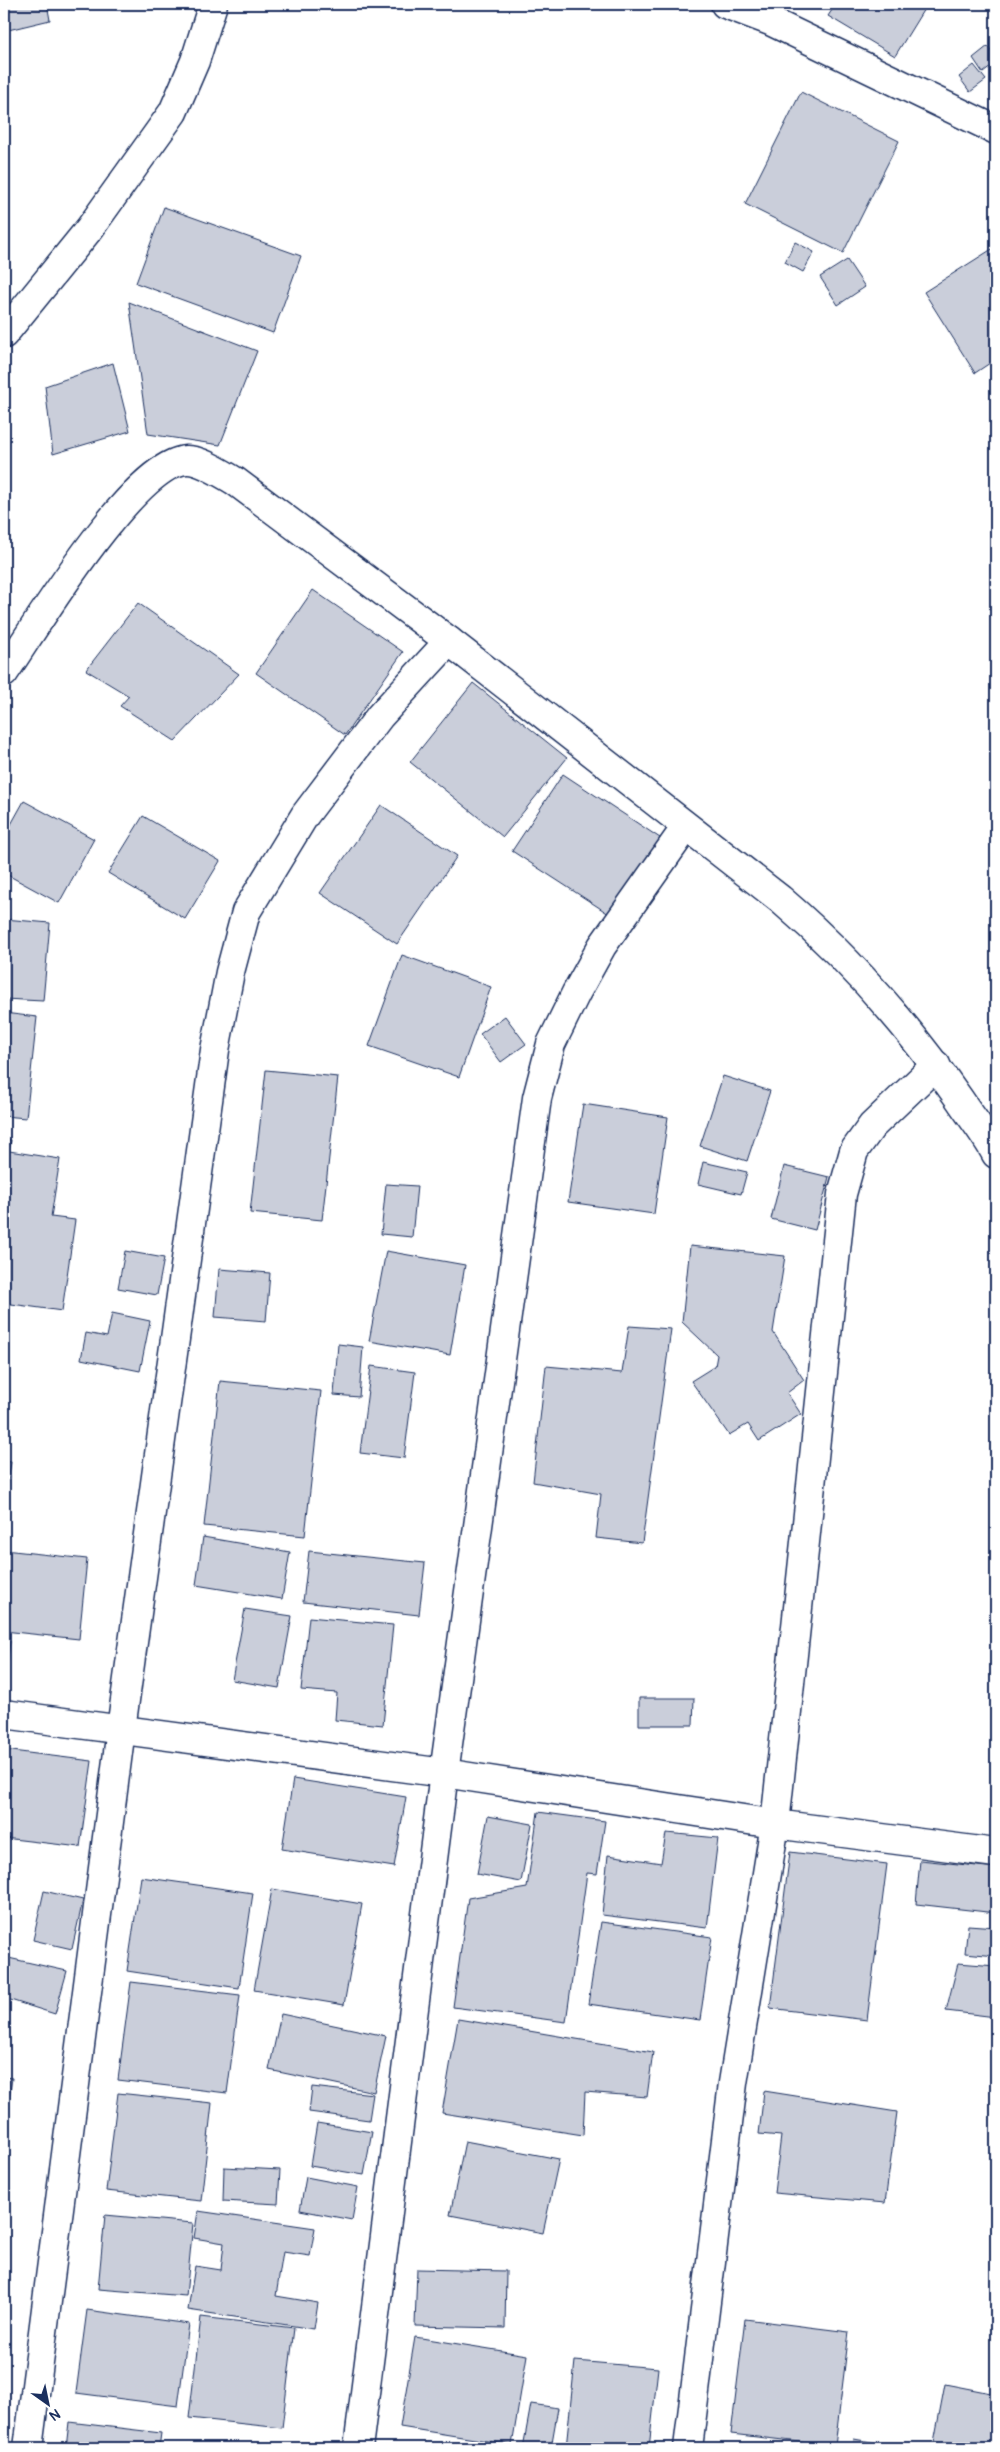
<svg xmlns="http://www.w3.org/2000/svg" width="1000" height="2452" viewBox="0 0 1000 2452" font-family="Pangolin,sans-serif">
<rect width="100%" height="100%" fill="#fff"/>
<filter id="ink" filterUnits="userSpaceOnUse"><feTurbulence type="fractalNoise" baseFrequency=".02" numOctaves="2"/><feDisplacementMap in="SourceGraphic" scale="10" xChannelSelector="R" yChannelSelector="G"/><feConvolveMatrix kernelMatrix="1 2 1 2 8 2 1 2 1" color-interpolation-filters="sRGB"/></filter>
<g filter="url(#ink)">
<g fill="#caceda" stroke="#1b2f5e">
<polygon points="4,4 47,4 50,20 4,31"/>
<polygon points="836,4 927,4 895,56 828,16"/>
<polygon points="988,46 996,58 996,63 983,73 973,58"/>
<polygon points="974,65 986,80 970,92 959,77"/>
<polygon points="801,92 899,141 843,253 745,204"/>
<polygon points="164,207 301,256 273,333 136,283"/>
<polygon points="795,242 814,252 803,272 785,262"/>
<polygon points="992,249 996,255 996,359 975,373 924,292"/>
<polygon points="847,260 865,287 838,305 820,277"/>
<polygon points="129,302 257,351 220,445 148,434"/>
<polygon points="113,363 130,431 53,454 45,386"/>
<polygon points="313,590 403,652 345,735 256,673"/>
<polygon points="138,603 239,674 175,741 120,706 129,696 86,670"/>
<polygon points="473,683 567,758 503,837 410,762"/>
<polygon points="563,774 663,840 612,916 512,851"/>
<polygon points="24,801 94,839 59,903 4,873 4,837"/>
<polygon points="381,805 457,856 397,944 320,893"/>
<polygon points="143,816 220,861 185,919 108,873"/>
<polygon points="4,919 50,923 43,1001 4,999"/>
<polygon points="402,955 491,987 459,1077 369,1046"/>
<polygon points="4,1013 37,1017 26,1118 4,1116"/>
<polygon points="505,1016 526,1044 501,1062 480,1034"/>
<polygon points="266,1070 338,1077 322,1220 250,1213"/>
<polygon points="723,1076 770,1091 747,1161 700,1146"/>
<polygon points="583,1104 668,1117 654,1214 568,1202"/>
<polygon points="4,1139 11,1140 9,1151 60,1159 51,1217 75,1220 62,1311 4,1303"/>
<polygon points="703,1162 747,1172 741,1194 698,1184"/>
<polygon points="784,1166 829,1177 815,1230 771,1219"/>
<polygon points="386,1184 417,1186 412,1237 381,1234"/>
<polygon points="690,1246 785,1256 773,1332 804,1380 787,1393 801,1414 759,1441 748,1424 729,1435 691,1381 715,1366 717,1355 682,1322"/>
<polygon points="125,1251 164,1258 157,1295 118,1288"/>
<polygon points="386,1251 465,1265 450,1355 369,1341"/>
<polygon points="219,1269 270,1273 266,1321 215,1317"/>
<polygon points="112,1313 150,1321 140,1371 81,1359 86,1333 107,1337"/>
<polygon points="629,1326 671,1329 642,1543 596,1538 601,1494 533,1482 546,1366 622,1373"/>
<polygon points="338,1344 363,1347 359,1397 334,1395"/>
<polygon points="371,1366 415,1372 404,1458 360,1453"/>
<polygon points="220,1381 321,1391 305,1536 204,1526"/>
<polygon points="4,1461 11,1462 4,1511"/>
<polygon points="203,1537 290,1552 282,1599 196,1585"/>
<polygon points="4,1550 87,1559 79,1639 4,1631"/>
<polygon points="309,1551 425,1563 419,1615 303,1602"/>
<polygon points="245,1609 292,1616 279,1688 232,1680"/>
<polygon points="309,1617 393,1625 383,1725 335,1720 337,1693 301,1690"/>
<polygon points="4,1640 10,1641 6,1677 4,1677"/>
<polygon points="639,1698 694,1698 693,1725 639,1725"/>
<polygon points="4,1750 92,1761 80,1847 4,1838"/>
<polygon points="293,1779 406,1797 394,1867 282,1849"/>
<polygon points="538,1812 605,1821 597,1874 587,1873 566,2022 453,2007 468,1898 527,1888"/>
<polygon points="488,1816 532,1824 521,1882 477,1874"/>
<polygon points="666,1833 718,1838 707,1928 602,1915 608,1855 661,1863"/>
<polygon points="790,1852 887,1864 867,2020 770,2008"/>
<polygon points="920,1860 996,1868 996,1913 916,1904"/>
<polygon points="141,1877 253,1893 239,1988 127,1971"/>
<polygon points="272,1889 362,1904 344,2005 254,1990"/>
<polygon points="44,1891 83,1900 72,1949 33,1940"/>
<polygon points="601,1922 712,1937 700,2020 588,2004"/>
<polygon points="968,1925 996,1927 996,1956 965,1953"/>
<polygon points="4,1957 67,1971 55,2014 4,1998"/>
<polygon points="958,1963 996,1966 996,2017 946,2011"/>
<polygon points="131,1982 240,1995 227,2093 118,2080"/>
<polygon points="281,2014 386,2036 374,2092 269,2070"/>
<polygon points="458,2019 653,2052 647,2097 585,2092 583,2135 442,2113"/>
<polygon points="4,2077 12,2078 4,2135"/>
<polygon points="312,2087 373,2094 369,2120 309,2112"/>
<polygon points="764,2091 897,2112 885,2203 774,2193 781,2136 759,2134"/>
<polygon points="118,2093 212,2103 201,2201 106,2191"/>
<polygon points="317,2123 372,2132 364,2175 310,2166"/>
<polygon points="465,2141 559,2159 543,2233 450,2215"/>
<polygon points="224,2167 280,2170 278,2204 223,2201"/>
<polygon points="306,2177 358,2187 352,2220 300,2210"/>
<polygon points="198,2211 315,2228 310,2256 283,2252 276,2296 318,2303 314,2329 188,2310 195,2266 221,2270 224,2243 194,2238"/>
<polygon points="105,2215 193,2223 186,2296 98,2289"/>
<polygon points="417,2269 506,2271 505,2328 415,2326"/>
<polygon points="87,2310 189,2324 178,2406 76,2393"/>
<polygon points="201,2317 294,2328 282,2428 189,2418"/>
<polygon points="745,2319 849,2332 835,2446 731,2434"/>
<polygon points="415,2337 527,2355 512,2445 400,2427"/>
<polygon points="575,2361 658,2368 649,2448 566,2448"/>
<polygon points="945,2384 996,2394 996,2448 963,2448 934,2442"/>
<polygon points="531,2404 558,2408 551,2448 523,2448"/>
<polygon points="69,2422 161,2433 159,2448 66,2448"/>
<polygon points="854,2439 905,2448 852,2448"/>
</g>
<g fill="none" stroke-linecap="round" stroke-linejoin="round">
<defs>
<g id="minor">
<polyline points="725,4 770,21 996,130"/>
<polyline points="4,334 90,228 173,112 195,61 213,4"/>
<path d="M4,673C35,628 133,464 186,460C200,459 223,474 235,481L449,641L780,899C849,958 908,1025 960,1100C972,1118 986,1135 996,1154"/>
<polyline points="4,1714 444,1773 775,1824 996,1853"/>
<polyline points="28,2448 121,1729 215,1050 230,972 246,912 305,815 380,716 449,641"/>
<polyline points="358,2448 444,1773 537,1098 551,1044 576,993 602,946 686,827"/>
<polyline points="688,2448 733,2083 775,1824 842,1194 854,1151 872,1126 936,1065"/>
</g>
</defs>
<use href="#minor" stroke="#1b2f5e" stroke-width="31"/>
<use href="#minor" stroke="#fff" stroke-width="28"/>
</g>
</g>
<rect width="1000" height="2452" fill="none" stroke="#fff" stroke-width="20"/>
<rect x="10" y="10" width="980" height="2432" fill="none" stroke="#1b2f5e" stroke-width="2" filter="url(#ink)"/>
<g transform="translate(48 2404) rotate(147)" stroke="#ffffff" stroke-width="4" paint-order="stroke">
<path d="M0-4L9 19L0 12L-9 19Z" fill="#1b2f5e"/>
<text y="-8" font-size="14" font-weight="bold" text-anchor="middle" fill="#1b2f5e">N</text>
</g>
</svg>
